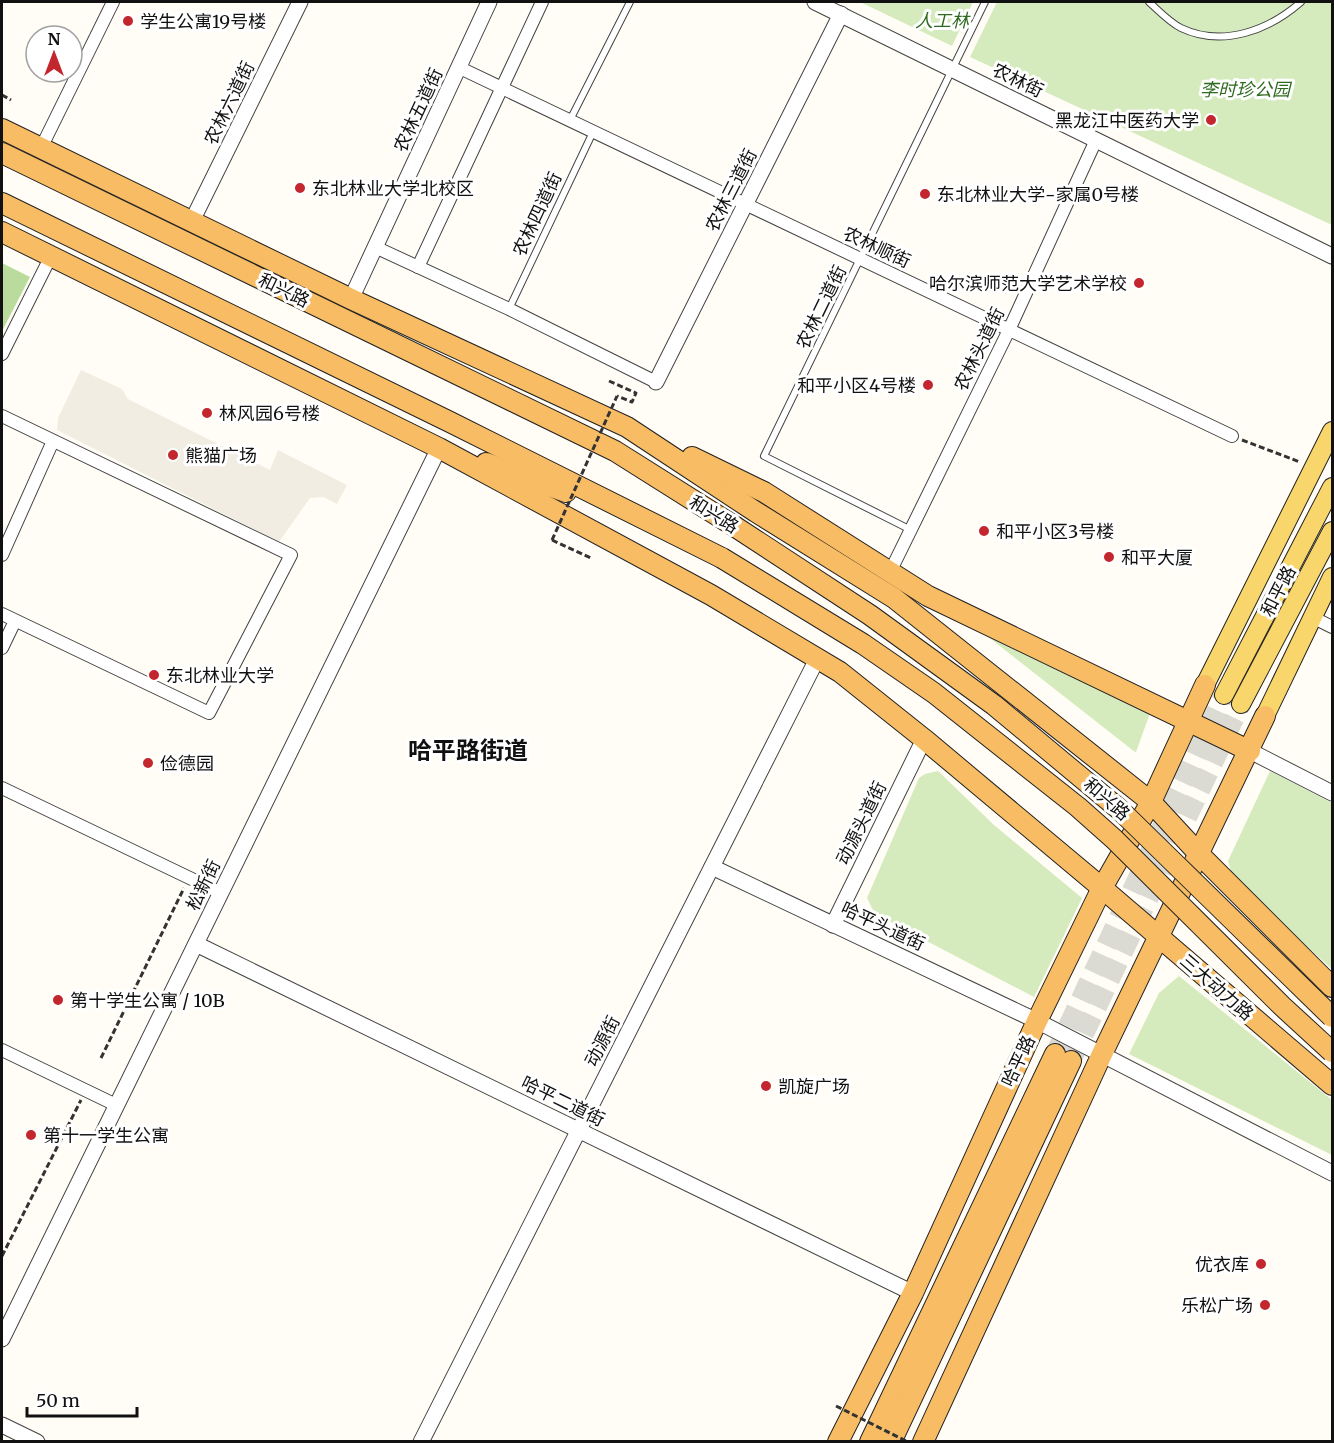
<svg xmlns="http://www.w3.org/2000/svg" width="1334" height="1443" viewBox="0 0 1334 1443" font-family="Merriweather,'Noto Sans SC',serif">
<rect width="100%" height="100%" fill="#fffdf5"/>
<g fill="#d5ebbd">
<polygon points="860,2 973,2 952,46"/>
<polygon points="997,2 1332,2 1332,225 970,57"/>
<polygon points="955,611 1153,705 1136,752 1135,752"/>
<polygon points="938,771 994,825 1082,898 1034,997 875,914 867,898 919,778 925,774"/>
<polygon points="1270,771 1332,803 1332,969 1234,881 1228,861"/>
<polygon points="1179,976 1332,1100 1332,1155 1129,1054 1159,993"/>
</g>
<polygon fill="#b9dc9c" points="2,263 30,277 2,331"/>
<polygon fill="#f1ede2" points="81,370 122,389 128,399 270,470 278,450 347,485 337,504 323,497 310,498 279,542 57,430 58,418"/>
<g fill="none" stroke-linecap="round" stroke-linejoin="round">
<g stroke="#dbdad3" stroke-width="20" stroke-dasharray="20 10" stroke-linecap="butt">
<polyline points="1055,1054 1224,695"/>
<polyline points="1071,1061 1241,704"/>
</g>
<defs>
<g id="service">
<path d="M1149,2C1158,10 1169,22 1181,28C1223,48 1269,30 1301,2"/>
<polyline points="570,120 630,2"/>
<polyline points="509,309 593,132"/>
<polyline points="911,530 764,456 985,2"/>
</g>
<g id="minor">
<polyline points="460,68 1232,436"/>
<polyline points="41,148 113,2"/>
<polyline points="375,247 509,309 656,382"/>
<polyline points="418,267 542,2"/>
<polyline points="2,354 51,256"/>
<polyline points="2,416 291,555 209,713 2,614"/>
<polyline points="2,555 53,441"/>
<polyline points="890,572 1009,330 1096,140"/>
<polyline points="1312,617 1332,627"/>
<polyline points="2,648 15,621"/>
<polyline points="2,788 221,893"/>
<polyline points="2,1050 116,1105"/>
</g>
<g id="tertiary">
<polyline points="815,2 1332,256"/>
<polyline points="192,221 300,2"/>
<polyline points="351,299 489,2"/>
<polyline points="656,382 841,14"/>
<polyline points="1250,751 1332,793"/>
<polyline points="712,867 1037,1021 1332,1173"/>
<polyline points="833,925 924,739"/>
<polyline points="196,944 913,1293"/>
<polyline points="2,1339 439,448"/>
<polyline points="2,1425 37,1442"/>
<polyline points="421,1442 817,659"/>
</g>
<g id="primary">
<polyline points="1205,685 1332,431"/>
<polyline points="1224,695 1332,487"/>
<polyline points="1241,704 1332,531"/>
<polyline points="1265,716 1332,577"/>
</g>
<g id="trunk">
<polyline points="2,129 351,299 627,427 756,512 894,598 1151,802 1199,854 1332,987"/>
<polyline points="2,153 615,451 734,526"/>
<polyline points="2,203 450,422 722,558"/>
<polyline points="2,232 439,448 711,595 840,672 924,739 1102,888 1332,1085"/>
<polyline points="692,457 764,492 928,596 1250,751"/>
<polyline points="486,463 566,492"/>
<polyline points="838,1442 913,1293 1037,1021 1102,888 1151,802 1205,685"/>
<polyline points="870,1442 1055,1054"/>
<polyline points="891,1442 1071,1061"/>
<polyline points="923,1442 1102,1054 1265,716"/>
</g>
</defs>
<use href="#service" stroke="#444" stroke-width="8"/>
<use href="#minor" stroke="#444" stroke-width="14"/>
<use href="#tertiary" stroke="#444" stroke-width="17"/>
<use href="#primary" stroke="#222" stroke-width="20"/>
<use href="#trunk" stroke="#222" stroke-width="22"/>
<g stroke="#333" stroke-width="3" stroke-dasharray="6 3" stroke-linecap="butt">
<polyline points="2,95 11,100"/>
<polyline points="609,381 636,393 632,402 617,396"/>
<polyline points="1242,440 1300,462"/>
<polyline points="552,540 591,558"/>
<polyline points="101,1058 184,888"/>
<polyline points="2,1256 81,1100"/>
</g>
<use href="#service" stroke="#fff" stroke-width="6"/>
<use href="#minor" stroke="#fff" stroke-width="12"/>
<use href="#tertiary" stroke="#fff" stroke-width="15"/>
<use href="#primary" stroke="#f9d66b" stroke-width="18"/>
<use href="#trunk" stroke="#f7bc64" stroke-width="20"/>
<defs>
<g id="trunk-bridge">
<polyline points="734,526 870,615 994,705 1119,809 1332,1017"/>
<polyline points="722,558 863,644 934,693 1078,807 1114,839 1282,1006 1332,1052"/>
</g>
</defs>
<use href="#trunk-bridge" stroke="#222" stroke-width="22" stroke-linecap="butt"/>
<g stroke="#333" stroke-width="3" stroke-dasharray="6 3" stroke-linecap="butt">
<polyline points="552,540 617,396"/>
<polyline points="836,1406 908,1442"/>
</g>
<use href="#trunk-bridge" stroke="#f7bc64" stroke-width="20"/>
</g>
<g fill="#c4262e" stroke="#fff" stroke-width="2">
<circle cx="128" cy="21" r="6"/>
<circle cx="1211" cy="120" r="6"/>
<circle cx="300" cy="188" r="6"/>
<circle cx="925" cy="194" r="6"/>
<circle cx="1139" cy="283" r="6"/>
<circle cx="928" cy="385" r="6"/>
<circle cx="207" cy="413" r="6"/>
<circle cx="173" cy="455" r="6"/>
<circle cx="984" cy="531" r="6"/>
<circle cx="1109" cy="557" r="6"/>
<circle cx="154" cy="675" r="6"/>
<circle cx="148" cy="763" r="6"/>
<circle cx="58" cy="1000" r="6"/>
<circle cx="766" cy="1086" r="6"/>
<circle cx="31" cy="1135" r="6"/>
<circle cx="1261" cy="1264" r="6"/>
<circle cx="1265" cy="1305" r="6"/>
</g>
<g text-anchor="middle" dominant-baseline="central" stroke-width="6" stroke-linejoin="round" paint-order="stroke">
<g font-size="18" font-style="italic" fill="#2f6b1f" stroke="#fff">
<text x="942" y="20">人工林</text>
<text x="1245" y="89">李时珍公园</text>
</g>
<g font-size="18" fill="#111" stroke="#fff" text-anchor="start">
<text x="140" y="21">学生公寓19号楼</text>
<text x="1199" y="120" text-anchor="end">黑龙江中医药大学</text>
<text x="312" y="188">东北林业大学北校区</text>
<text x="937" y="194">东北林业大学-家属0号楼</text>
<text x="1127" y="283" text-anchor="end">哈尔滨师范大学艺术学校</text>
<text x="916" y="385" text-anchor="end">和平小区4号楼</text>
<text x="219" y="413">林风园6号楼</text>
<text x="185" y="455">熊猫广场</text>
<text x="996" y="531">和平小区3号楼</text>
<text x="1121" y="557">和平大厦</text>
<text x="166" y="675">东北林业大学</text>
<text x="160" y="763">俭德园</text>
<text x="70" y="1000">第十学生公寓 / 10B</text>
<text x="778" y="1086">凯旋广场</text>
<text x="43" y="1135">第十一学生公寓</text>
<text x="1249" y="1264" text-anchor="end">优衣库</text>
<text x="1253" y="1305" text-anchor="end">乐松广场</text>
</g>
<g font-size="18" fill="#111" stroke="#fff">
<text transform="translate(1018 80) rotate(26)">农林街</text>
<text transform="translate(229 103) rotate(-64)">农林六道街</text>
<text transform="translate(418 110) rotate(-65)">农林五道街</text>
<text transform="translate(731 190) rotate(-63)">农林三道街</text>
<text transform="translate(537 214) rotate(-65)">农林四道街</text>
<text transform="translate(877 247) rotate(25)">农林顺街</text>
<text transform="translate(284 290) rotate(26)">和兴路</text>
<text transform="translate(821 307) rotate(-64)">农林二道街</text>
<text transform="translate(979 349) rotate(-64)">农林头道街</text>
<text transform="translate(714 514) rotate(32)">和兴路</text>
<text transform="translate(1278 591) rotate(-63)">和平路</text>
<text transform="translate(1107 799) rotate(41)">和兴路</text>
<text transform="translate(861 823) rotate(-64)">动源头道街</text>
<text transform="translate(203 885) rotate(-64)">松新街</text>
<text transform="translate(883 926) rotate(25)">哈平头道街</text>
<text transform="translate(1217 987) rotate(41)">三大动力路</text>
<text transform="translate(602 1041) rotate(-63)">动源街</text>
<text transform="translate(1018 1061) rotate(-65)">哈平路</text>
<text transform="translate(563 1101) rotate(26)">哈平二道街</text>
</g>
<g font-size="24" font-weight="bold" fill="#111" stroke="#fff">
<text x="468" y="750">哈平路街道</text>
</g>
</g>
<rect width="1334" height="1443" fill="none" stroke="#111111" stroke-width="6"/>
<g transform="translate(54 54)"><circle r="28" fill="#ffffff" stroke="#a0a0a0" stroke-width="1.5"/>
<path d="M0-4.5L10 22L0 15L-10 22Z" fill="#c4262e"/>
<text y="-9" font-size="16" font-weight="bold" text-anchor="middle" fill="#111111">N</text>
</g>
<path d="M27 1407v9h110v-9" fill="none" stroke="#111111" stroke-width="3"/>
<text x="36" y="1407" font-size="18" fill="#111111" stroke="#ffffff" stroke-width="4.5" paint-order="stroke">50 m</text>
</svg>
